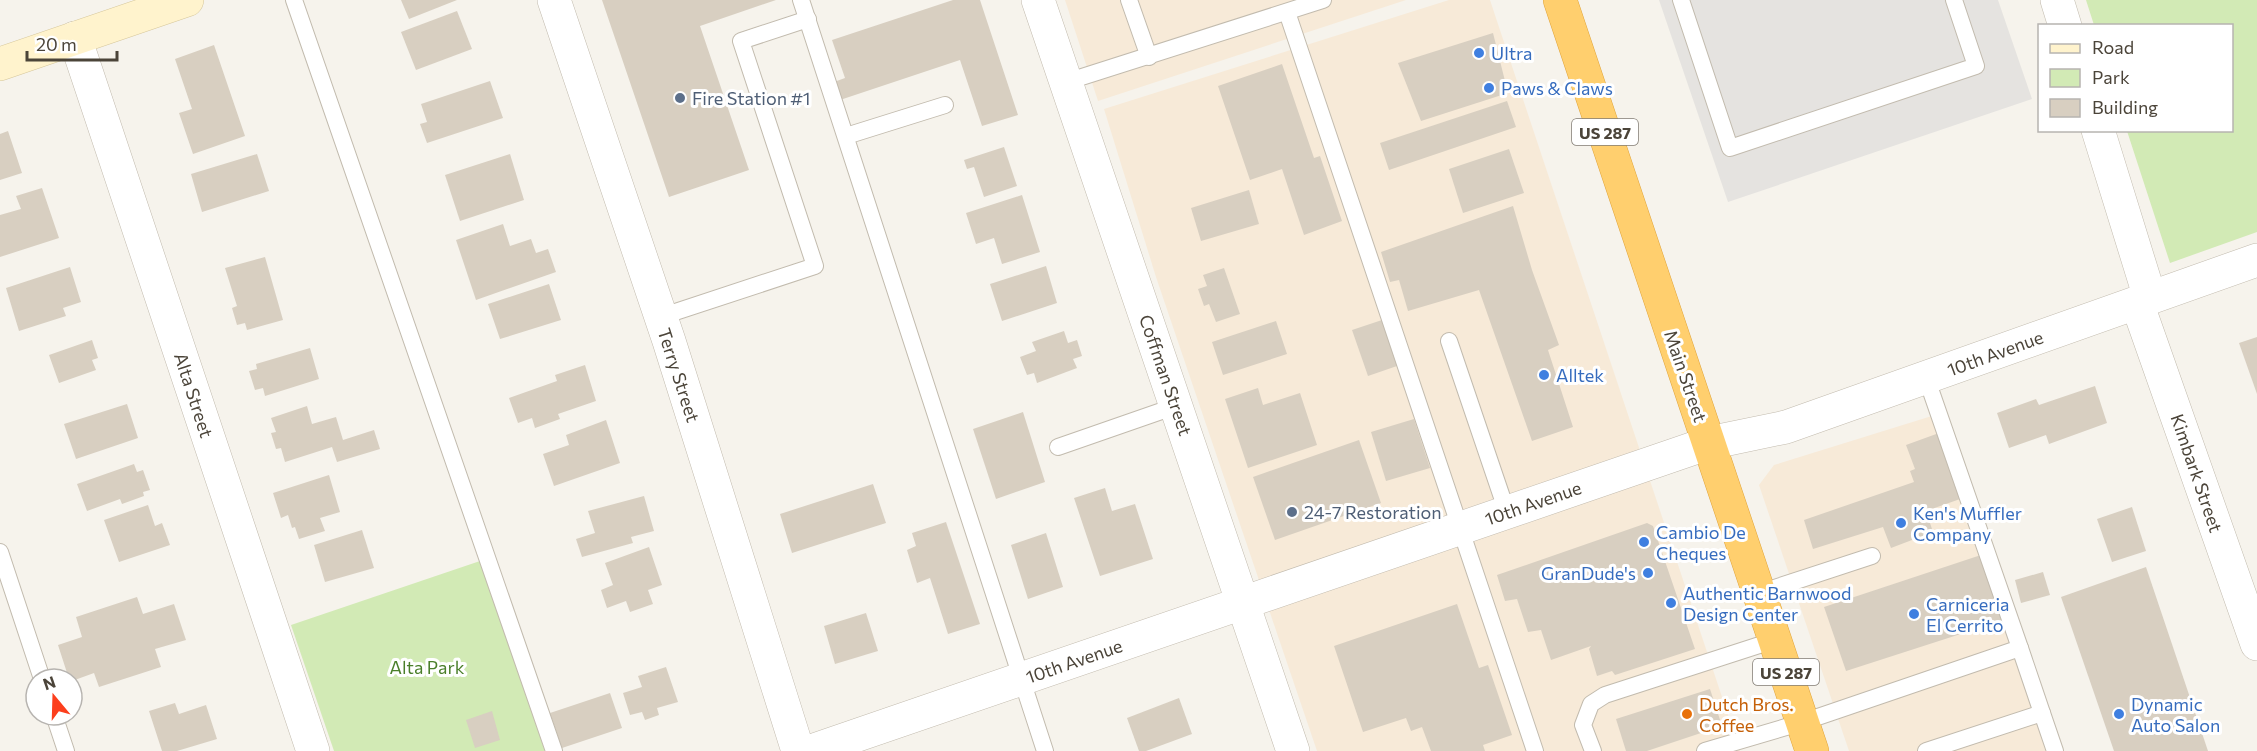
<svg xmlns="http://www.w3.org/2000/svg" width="2257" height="751" viewBox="0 0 2257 751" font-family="Commissioner,sans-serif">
<rect width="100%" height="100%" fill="#f6f3ec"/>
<g fill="#f7ead8">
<polygon points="1065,0 1406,0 1098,101"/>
<polygon points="1449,0 1490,0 1740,751 1317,751 1156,277 1104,109"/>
<polygon points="1935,415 2049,751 1849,751 1759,485 1774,465"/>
</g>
<g fill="#d2eab5">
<polygon points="2086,0 2257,0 2257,232 2170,263 2127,131 2232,130 2232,26 2094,25"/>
<polygon points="480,561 545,751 334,751 291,625"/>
</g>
<polygon fill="#e5e3e0" points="1659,0 1998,0 2032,99 1728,202"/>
<g fill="#d8cfc1">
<polygon points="401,0 457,0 409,19"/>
<polygon points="602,0 776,0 700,26 749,170 669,197"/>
<polygon points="953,0 980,0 1018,115 982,126 960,60 840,100 834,82 845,78 832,40"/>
<polygon points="457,11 472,49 416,70 401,32"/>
<polygon points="1493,33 1508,93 1421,121 1398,63"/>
<polygon points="214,45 245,136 193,154 179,113 192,109 175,59"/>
<polygon points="1282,64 1314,158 1320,156 1342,221 1304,235 1282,169 1250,180 1218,86"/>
<polygon points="490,81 503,118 427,143 420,124 427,122 421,104"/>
<polygon points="1507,101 1516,127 1389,170 1380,143"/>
<polygon points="8,131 22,173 0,180 0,134"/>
<polygon points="1004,147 1017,186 984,197 974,167 967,169 964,160"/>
<polygon points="1509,149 1524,193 1463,213 1449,169"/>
<polygon points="257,154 269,191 202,212 191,174"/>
<polygon points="510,154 524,200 460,221 445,175"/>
<polygon points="42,188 59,238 0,257 0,215 21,209 16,196"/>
<polygon points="1249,190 1259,224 1201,241 1191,208"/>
<polygon points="1022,195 1040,252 1002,264 994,238 976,244 966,213"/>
<polygon points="1513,206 1532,270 1559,345 1548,350 1573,427 1532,441 1479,290 1408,311 1399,280 1390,282 1381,252"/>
<polygon points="503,224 510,246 531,239 536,253 548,249 556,272 476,300 456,240"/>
<polygon points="265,257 283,320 247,330 245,323 237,325 232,308 237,306 225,268"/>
<polygon points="1046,266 1057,303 1002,321 990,284"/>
<polygon points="70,267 81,302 63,308 66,316 19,331 6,288"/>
<polygon points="1224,268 1240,314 1216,322 1209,304 1204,306 1198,289 1207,286 1203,275"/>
<polygon points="549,284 561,320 500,339 488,304"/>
<polygon points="1382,320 1397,366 1368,376 1352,330"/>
<polygon points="1276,321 1287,354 1223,375 1212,342"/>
<polygon points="1064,331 1068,343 1077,340 1082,356 1073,359 1077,368 1037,383 1034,373 1027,375 1020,357 1036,351 1032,342"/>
<polygon points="2257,337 2257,394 2239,343"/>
<polygon points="92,340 98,358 92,360 96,370 59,383 49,355"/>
<polygon points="310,348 319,379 265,396 263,388 255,390 249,371 257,369 256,364"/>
<polygon points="585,365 596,401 558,414 560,419 535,428 532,418 518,423 509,398 557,381 555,375"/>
<polygon points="2095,386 2107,423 2049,444 2046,435 2009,448 1997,413 2036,399 2039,405"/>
<polygon points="1258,388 1263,405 1300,393 1317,445 1248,468 1225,399"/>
<polygon points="127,404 138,438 76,459 64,424"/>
<polygon points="307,406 312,424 336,417 343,440 374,430 380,449 337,462 332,447 285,462 281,448 276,449 271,433 276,432 271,418"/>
<polygon points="1023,412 1045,482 996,499 973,429"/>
<polygon points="1414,419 1430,468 1386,481 1371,432"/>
<polygon points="606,420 620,463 554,486 543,454 569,445 566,435"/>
<polygon points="1939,433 1963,498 1926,511 1933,532 1891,548 1883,527 1813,549 1804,520 1914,482 1910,471 1915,469 1906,445"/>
<polygon points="1359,440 1381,503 1275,540 1253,477"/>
<polygon points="134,464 137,472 143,470 150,490 143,492 144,496 122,504 120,499 87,511 77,484"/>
<polygon points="329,475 340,512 320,518 325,531 299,539 295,527 292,528 288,515 281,518 273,493"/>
<polygon points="873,484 886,523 792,553 780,514"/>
<polygon points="1105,488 1112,511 1135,504 1153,559 1100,576 1074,498"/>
<polygon points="644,496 654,531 631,537 633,543 582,557 576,539 595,533 588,511"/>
<polygon points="148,505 155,526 162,523 170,545 119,562 104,520"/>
<polygon points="2132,507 2146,551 2112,562 2097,519"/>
<polygon points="946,522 980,624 948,634 930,578 917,583 907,550 916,546 912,533"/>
<polygon points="1647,523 1653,526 1695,649 1615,675 1612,671 1597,676 1589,649 1591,646 1551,660 1541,630 1528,632 1517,599 1505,601 1497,575"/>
<polygon points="362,530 374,568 325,582 314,545"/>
<polygon points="1046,533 1063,587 1028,599 1011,545"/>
<polygon points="649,547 662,585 648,590 653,604 630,612 626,601 607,608 601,590 613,585 605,563"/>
<polygon points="1981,555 2004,620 1846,671 1824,607"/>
<polygon points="2146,567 2208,751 2114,751 2061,597"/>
<polygon points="2043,572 2050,595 2021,603 2015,580"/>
<polygon points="137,597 143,614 174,604 186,640 155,649 161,667 99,687 94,673 72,681 69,679 58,645 82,637 76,617"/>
<polygon points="1457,604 1479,668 1488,665 1512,735 1483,745 1485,751 1431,751 1422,727 1411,731 1406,718 1363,732 1334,646"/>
<polygon points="866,613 878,651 835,664 824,626"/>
<polygon points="666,667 678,702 657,708 659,715 645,720 642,712 630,715 623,693 642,687 638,676"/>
<polygon points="1710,689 1722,726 1647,751 1626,751 1616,719"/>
<polygon points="610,693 622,728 562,748 550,713"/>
<polygon points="1179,698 1192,734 1146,751 1139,751 1127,718"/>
<polygon points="175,703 179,714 206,705 217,739 177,751 162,751 149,711"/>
<polygon points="492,711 500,740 475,748 466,720"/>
</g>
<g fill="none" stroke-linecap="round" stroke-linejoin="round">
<defs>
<g id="lane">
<polyline points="294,0 554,751"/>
<polyline points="801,0 1045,751"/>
<polyline points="1129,0 1149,57"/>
<polyline points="1681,0 1730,148 1976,66 1954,0"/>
<polyline points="1287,12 1535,751"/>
<polyline points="1066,82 1323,0"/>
<polyline points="846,136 945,105"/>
<polyline points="660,317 815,266 741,41 808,19"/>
<polyline points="1449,341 1507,512"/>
<polyline points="1058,447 1176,406"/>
<polyline points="0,552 42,679"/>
<polyline points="1759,593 1872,556"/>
<polyline points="2042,713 2055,751"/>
<polyline points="54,715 66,751"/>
<polyline points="1593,751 1583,725 1591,704 1605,695 1775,640"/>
<polyline points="1705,751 1803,722 2020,648 1926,377"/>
<polyline points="1926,751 2042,713 2020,648"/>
</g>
<g id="street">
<polyline points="554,0 669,341 798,751"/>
<polyline points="1038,0 1293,751"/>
<polyline points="2057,0 2065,26"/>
<polyline points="75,38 313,751"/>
<polyline points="2098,130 2150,298"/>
<polyline points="2137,303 2257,644"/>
<polyline points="811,751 1709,443 1786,427 2257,260"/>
</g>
<polyline id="secondary" points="0,64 187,0"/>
<polyline id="highway" points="1560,0 1812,751"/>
</defs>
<use href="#lane" stroke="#c2bbae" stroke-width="18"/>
<use href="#street" stroke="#c2bbae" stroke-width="34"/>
<use href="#secondary" stroke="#d6c79b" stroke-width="34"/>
<use href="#highway" stroke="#e0a43c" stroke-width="34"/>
<use href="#lane" stroke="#fff" stroke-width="16"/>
<use href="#street" stroke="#fff" stroke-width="33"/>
<use href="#secondary" stroke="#fff3cd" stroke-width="33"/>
<use href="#highway" stroke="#ffcf6e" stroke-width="33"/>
</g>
<g fill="#3f7fe0" stroke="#fff" stroke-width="2">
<circle cx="1479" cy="53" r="6"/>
<circle cx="1489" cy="88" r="6"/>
<circle cx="1544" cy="375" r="6"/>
<circle cx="1901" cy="523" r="6"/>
<circle cx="1644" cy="542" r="6"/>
<circle cx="1648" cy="573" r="6"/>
<circle cx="1671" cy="603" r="6"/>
<circle cx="1914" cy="614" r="6"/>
<circle cx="2119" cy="714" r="6"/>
</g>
<g fill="#5c6f8a" stroke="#fff" stroke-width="2">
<circle cx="680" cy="98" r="6"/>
<circle cx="1292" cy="512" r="6"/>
</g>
<circle fill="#e8710a" stroke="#fff" stroke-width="2" cx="1687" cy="714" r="6"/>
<g text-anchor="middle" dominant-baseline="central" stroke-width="6" stroke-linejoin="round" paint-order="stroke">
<g fill="#fff" stroke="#817c74" stroke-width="1.5">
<rect x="1572" y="119" width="66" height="26" rx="4.5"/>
<rect x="1753" y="659" width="66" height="26" rx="4.5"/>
</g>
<g font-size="16" font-weight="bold" fill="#4b4439">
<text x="1605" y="132">US 287</text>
<text x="1786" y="672">US 287</text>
</g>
<g font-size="18" fill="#366cbe" stroke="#fff" text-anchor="start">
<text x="1491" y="53">Ultra</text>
<text x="1501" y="88">Paws &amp; Claws</text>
<text x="1556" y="375">Alltek</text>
<text x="1913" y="513">Ken's Muffler<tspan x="1913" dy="21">Company</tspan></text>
<text x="1656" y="532">Cambio De<tspan x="1656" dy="21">Cheques</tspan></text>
<text x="1636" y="573" text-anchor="end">GranDude's</text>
<text x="1683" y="593">Authentic Barnwood<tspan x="1683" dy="21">Design Center</tspan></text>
<text x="1926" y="604">Carniceria<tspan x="1926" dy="21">El Cerrito</tspan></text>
<text x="2131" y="704">Dynamic<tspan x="2131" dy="21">Auto Salon</tspan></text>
</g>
<g font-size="18" fill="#4e5e75" stroke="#fff" text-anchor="start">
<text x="692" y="98">Fire Station #1</text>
<text x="1304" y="512">24-7 Restoration</text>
</g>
<g font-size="18" fill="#4b4439" stroke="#fff">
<text transform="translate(1995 353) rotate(-20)">10th Avenue</text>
<text transform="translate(679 375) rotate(72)">Terry Street</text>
<text transform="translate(1166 375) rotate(71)">Coffman Street</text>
<text transform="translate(1686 376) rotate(71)">Main Street</text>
<text transform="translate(194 395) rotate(72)">Alta Street</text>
<text transform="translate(2197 473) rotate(71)">Kimbark Street</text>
<text transform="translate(1533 503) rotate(-19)">10th Avenue</text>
<text transform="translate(1074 661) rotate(-19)">10th Avenue</text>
</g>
<g font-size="18" fill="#4a7f2a" stroke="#fff">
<text x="427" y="667">Alta Park</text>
</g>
<g font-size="18" fill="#c56008" stroke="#fff" text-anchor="start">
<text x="1699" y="704">Dutch Bros.<tspan x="1699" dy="21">Coffee</tspan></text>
</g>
</g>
<rect x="2038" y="24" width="195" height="108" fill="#ffffff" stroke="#b7b4b0" stroke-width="1.5"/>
<rect x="2050" y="44" width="30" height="9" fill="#fff3cd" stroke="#b7b4b0" stroke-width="1.5"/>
<text x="2092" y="54" font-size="18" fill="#4b4439">Road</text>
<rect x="2050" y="69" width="30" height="18" fill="#d2eab5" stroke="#b7b4b0" stroke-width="1.5"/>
<text x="2092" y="84" font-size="18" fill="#4b4439">Park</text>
<rect x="2050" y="99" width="30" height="18" fill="#d8cfc1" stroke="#b7b4b0" stroke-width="1.5"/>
<text x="2092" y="114" font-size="18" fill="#4b4439">Building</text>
<g transform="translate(54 697) rotate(341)"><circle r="28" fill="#ffffff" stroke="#b7b4b0" stroke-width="1.5"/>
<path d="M0-4.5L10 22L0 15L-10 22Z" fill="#fc3f1d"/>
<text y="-9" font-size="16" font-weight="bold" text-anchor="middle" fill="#4b4439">N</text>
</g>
<path d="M27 51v9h90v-9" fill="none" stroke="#4b4439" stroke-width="3"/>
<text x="36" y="51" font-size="18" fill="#4b4439" stroke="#ffffff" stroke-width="4.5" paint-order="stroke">20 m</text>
</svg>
